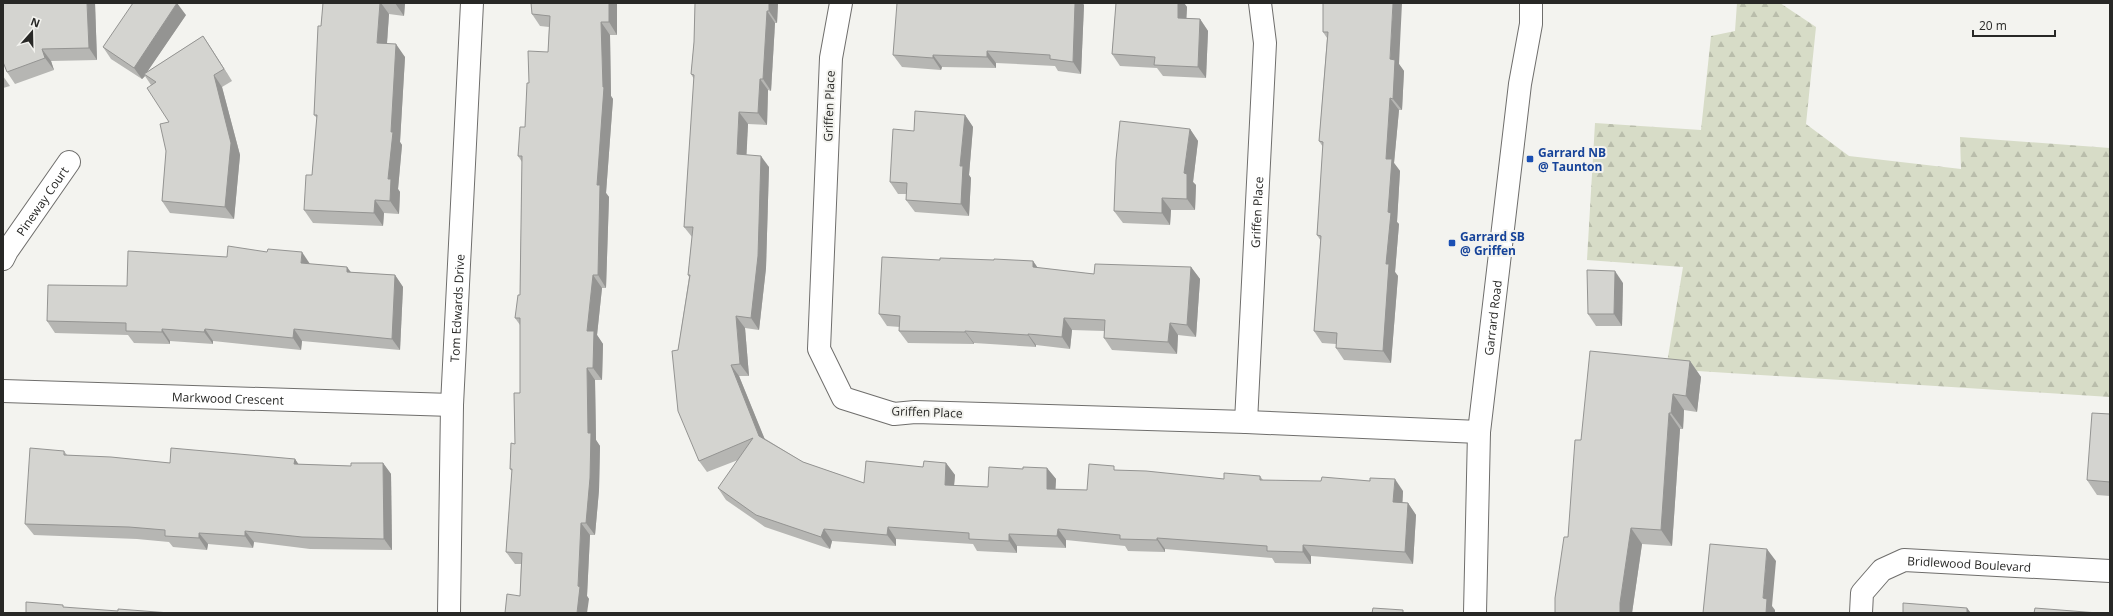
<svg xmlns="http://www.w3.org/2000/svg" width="2113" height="616" viewBox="0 0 2113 616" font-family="'Open Sans',sans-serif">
<defs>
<pattern id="forest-firs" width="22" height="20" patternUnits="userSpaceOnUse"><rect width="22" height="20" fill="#d7dcc7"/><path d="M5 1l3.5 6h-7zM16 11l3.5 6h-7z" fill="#b9bdab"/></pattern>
</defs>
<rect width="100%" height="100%" fill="#f3f3ef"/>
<polygon fill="url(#forest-firs)" points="1737,3 1780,3 1816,27 1806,124 1849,156 1961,169 1960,137 2110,148 2110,397 1666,369 1683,267 1587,260 1595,123 1701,130 1711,36 1735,31"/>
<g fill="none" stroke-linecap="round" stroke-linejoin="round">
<defs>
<g id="minor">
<polyline points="841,3 831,58 819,349 843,398 894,414 915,412 1246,422 1479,432"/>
<path id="s1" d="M3,259L7,251L69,162"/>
<path id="s2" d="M3,391L452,405"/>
<path id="s3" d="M1246,422L1265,43L1260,3"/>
<path id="s4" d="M449,613L452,405L472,3"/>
<path id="s5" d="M1861,613L1862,593L1882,570L1904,560L2110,571"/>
</g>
<g id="tertiary">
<path id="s6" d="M1475,613L1479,432L1520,84L1531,24V3"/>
</g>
</defs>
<use href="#minor" stroke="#6f6e6c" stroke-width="24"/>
<use href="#tertiary" stroke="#6f6e6c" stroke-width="24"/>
<use href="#minor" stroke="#fff" stroke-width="22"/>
<use href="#tertiary" stroke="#fff" stroke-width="22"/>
</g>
<g fill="#b6b6b3">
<polygon points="95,3 97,60 51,61 54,70 15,84 7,72"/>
<polygon points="323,3 405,3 404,16 389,14 387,44 405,57 400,142 402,145 398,189 400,192 399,214 384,213 383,226 313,223 304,210 312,175 317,118 314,115"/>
<polygon points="617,3 617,35 610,35 611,96 613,99 606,193 609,197 606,288 602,288 597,335 603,344 602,380 595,380 596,440 600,446 599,490 595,535 590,535 587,596 589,599 520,596 521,564 515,564 506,552 512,471 510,469 515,444 520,393 520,325 515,318 520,295 522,162 518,156 525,127 529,83 548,52 549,27 540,26 532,14"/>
<polygon points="695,3 778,3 777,23 775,23 771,91 768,90 767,125 748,124 746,155 769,167 766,268 759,330 745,328 749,376 739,376 764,438 803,462 864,483 923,467 946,463 955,475 954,485 988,487 1023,469 1047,468 1056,479 1055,489 1087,490 1117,470 1224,479 1260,476 1263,480 1403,491 1402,502 1408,503 1416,515 1413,564 1311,556 1311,564 1275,563 1272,558 1165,549 1165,552 1128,551 1125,546 1066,540 1066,548 1017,546 1017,553 977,551 973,544 896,539 896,546 832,541 830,549 765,527 726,500 718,488 738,460 707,472 699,461 678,350 689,277 688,275 692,237 684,227 694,79 691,74 694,42"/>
<polygon points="1116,3 1184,3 1187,7 1186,18 1200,19 1208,31 1206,78 1163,76 1157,68 1120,66 1112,54"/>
<polygon points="1323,3 1399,64 1404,71 1402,110 1399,110 1394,163 1400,171 1397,222 1399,224 1395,272 1398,276 1391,363 1344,360 1336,348 1336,344 1322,343 1314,331 1321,241 1317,235 1323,147 1319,141 1327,38 1323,32"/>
<polygon points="1084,5 1081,74 1058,71 1055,66 996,63 996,68 942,67 941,70 902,67 893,55"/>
<polygon points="186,15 147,72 203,36 232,81 222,87 240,155 234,219 170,213 162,201 169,122 151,85 145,76 142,79 111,59 103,47"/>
<polygon points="3,76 10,86 3,88"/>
<polygon points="965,115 973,127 969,175 971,178 969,216 915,212 906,200 907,194 898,194 890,182 914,131"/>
<polygon points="1190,129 1198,141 1193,182 1196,185 1195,210 1171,210 1170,225 1123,223 1114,211"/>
<polygon points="267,252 310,264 347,267 351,272 395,275 403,287 400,350 302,341 301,350 213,341 213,344 170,341 170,344 134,343 128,335 55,333 47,321 127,286 227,257"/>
<polygon points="940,260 1033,261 1038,268 1094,274 1191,267 1200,279 1196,337 1178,335 1177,354 1112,350 1104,338 1104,331 1072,330 1070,349 1036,345 1036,347 974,343 974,344 908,343 899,331 900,327 887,326 879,314"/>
<polygon points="1623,283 1622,326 1596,326 1588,314"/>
<polygon points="1690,361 1701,377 1697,412 1684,410 1683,429 1680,429 1672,546 1642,544 1632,613 1555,613 1568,537 1581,440"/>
<polygon points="2110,414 2110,496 2097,495 2087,480"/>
<polygon points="64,451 67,455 170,463 295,459 298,464 351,466 383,463 391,474 392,550 310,549 254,542 253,548 208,544 207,550 173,547 169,542 137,539 34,535 25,524"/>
</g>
<g fill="#949492">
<polygon points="87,3 95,3 97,60 89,48"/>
<polygon points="177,3 186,15 145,75 144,74 145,76 142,79 134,68"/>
<polygon points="380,3 381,3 389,14 386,56 377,43"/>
<polygon points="395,3 405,3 404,16"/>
<polygon points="609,3 617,3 617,35 609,22"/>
<polygon points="769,3 778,3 777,23 769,11"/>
<polygon points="1075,3 1083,3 1084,5 1081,74 1073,62"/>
<polygon points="1178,3 1184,3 1187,7 1186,29 1178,18"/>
<polygon points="1393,3 1402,3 1399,64 1404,71 1402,110 1393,99 1390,59"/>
<polygon points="767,11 775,23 771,91 763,79"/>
<polygon points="1200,19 1208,31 1206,78 1198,67"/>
<polygon points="601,22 610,35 611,96 613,99 606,193 609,197 606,288 598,275 597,185 603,87"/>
<polygon points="203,36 211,48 232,81 224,69"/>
<polygon points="396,44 405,57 400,142 402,145 398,189 400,192 399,214 390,201 388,179"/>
<polygon points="42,49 51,61 54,70 45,58"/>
<polygon points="987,51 996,63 996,68 987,57"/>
<polygon points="933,55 942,67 941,70 933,58"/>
<polygon points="214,75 222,87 240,155 234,219 225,207"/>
<polygon points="760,79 768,90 767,125 758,113"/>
<polygon points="1390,98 1399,110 1394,163 1400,171 1397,222 1399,224 1395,272 1398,276 1391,363 1383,351 1386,264 1386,159"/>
<polygon points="739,112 748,124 746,166 737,154"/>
<polygon points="965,115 973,127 969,175 971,178 969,216 961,204 960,166"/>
<polygon points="1190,129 1198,141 1193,182 1196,185 1195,210 1187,199 1184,173"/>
<polygon points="761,156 769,167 766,268 759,330 751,318"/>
<polygon points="1162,198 1171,210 1170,225 1162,213"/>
<polygon points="375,200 384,213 383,226 374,213"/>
<polygon points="302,252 310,264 301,263"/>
<polygon points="1033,261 1041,273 1033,267"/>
<polygon points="347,267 355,279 347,272"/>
<polygon points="1191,267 1200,279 1196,337 1187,325"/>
<polygon points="1615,271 1623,283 1622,326 1614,314"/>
<polygon points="395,275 403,287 400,350 392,339"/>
<polygon points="593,275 602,288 597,335 603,344 602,380 593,368 587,331"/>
<polygon points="736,316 745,328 749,376 740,364"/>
<polygon points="1064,318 1072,330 1070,349 1062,337"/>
<polygon points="1170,323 1178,335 1177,354 1168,342"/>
<polygon points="162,329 170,341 170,344 162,332"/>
<polygon points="205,329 213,341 213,344 204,332"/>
<polygon points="294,329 302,341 301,350 293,338"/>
<polygon points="965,331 974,343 974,344 965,332"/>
<polygon points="1028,334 1036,345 1036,347 1028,335"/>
<polygon points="1690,361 1701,377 1697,412 1686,396"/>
<polygon points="731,365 739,376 768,447 759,436"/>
<polygon points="587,368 595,380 596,440 600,446 599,490 595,535 586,523 588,433"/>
<polygon points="1673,394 1684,410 1683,429 1671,413"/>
<polygon points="1669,413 1680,429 1672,546 1661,530"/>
<polygon points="295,459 303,471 294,464"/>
<polygon points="383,463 391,474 392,550 384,539"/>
<polygon points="946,463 955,475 953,497 945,485"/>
<polygon points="1047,468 1056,479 1055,501 1047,489"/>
<polygon points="1395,479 1403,491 1402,514 1393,502"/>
<polygon points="1408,503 1416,515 1413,564 1405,552"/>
<polygon points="581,523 590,535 587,596 589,599 587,613 577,613"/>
<polygon points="888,527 896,539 896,546 887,535"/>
<polygon points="1631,528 1642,544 1632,613 1620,613 1620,603"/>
<polygon points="824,529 832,541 830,549 821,537"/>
<polygon points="1058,529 1066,540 1066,548 1057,536"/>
<polygon points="245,531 254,542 253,548 245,536"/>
<polygon points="199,533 208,544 207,550 199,538"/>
<polygon points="1009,534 1017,546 1017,553 1009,541"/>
<polygon points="1157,538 1165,549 1165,552 1157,540"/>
<polygon points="1303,545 1311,556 1311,564 1303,552"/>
<polygon points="1767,549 1776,561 1772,606 1775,610 1775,613 1766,613 1763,598"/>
<polygon points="1967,608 1971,613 1967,613"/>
</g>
<g fill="#d4d4d0" stroke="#949492">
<polygon points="3,3 87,3 89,48 42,49 45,58 7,72 3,62"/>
<polygon points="133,3 177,3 134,68 103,47"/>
<polygon points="323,3 380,3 377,43 396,44 391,132 393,132 388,179 391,179 390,201 375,200 374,213 304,210 306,175 312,175 317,115 314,115 318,26 321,26"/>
<polygon points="531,3 609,3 609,22 601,22 603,87 604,87 597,185 600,185 598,275 593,275 587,331 594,331 593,368 587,368 588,433 591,433 590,478 586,523 581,523 578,586 580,587 577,613 505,613 507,594 520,596 522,553 506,552 512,469 510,469 511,443 515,444 514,393 520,393 520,318 515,318 518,295 520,295 522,156 518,156 520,127 525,127 527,83 529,83 528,51 548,52 550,16 532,14"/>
<polygon points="695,3 769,3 769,11 767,11 763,79 760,79 758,113 739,112 737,154 761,156 758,256 751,318 736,316 740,364 731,365 759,436 803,462 864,483 866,461 923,467 924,461 946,463 945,485 988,487 989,467 1023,469 1023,467 1047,468 1047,489 1087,490 1089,464 1114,466 1114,470 1146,471 1224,479 1224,473 1260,476 1260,480 1321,481 1322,477 1370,481 1370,478 1395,479 1393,502 1408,503 1405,552 1303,545 1303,552 1267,551 1267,546 1157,538 1157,540 1120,539 1120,535 1058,529 1057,536 1009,534 1009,541 969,539 969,533 888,527 887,535 824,529 821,537 756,515 718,488 753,438 699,461 678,411 672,351 678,350 690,275 688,275 693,227 684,227 694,75 691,74 694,42"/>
<polygon points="897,3 1075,3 1073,62 1050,59 1050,55 987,51 987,57 933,55 933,58 893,55"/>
<polygon points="1116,3 1178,3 1178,18 1200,19 1198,67 1154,65 1155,57 1112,54"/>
<polygon points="1323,3 1393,3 1390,59 1395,60 1393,99 1390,98 1386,159 1392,159 1388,212 1391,213 1386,264 1389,264 1383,351 1336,348 1337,333 1314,331 1321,236 1317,235 1323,142 1319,141 1328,32 1323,32"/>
<polygon points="203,36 224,69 214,75 231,143 225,207 162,201 166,151 160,124 169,122 147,88 156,82 144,74"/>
<polygon points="915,111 965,115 960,166 963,166 961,204 906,200 907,183 890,182 893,129 914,131"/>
<polygon points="1120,121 1190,129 1184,173 1187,174 1187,199 1162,198 1162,213 1114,211 1116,160"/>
<polygon points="228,246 267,252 268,249 302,252 301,263 347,267 347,272 395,275 392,339 294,329 293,338 205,329 204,332 162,329 162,332 126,331 126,323 47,321 48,285 127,286 128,251 227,257"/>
<polygon points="882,257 940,260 940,258 994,260 994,259 1033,261 1033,267 1094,274 1095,264 1191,267 1187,325 1170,323 1168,342 1104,338 1105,320 1064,318 1062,337 1028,334 1028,335 965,331 965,332 899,331 900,316 879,314"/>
<polygon points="1587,270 1615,271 1614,314 1588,314"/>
<polygon points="1590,351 1690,361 1686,396 1673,394 1671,413 1669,413 1661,530 1631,528 1620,603 1620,613 1555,613 1555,598 1564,537 1568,537 1575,440 1581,440"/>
<polygon points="2092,413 2110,414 2110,482 2087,480"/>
<polygon points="30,448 64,451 64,455 111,457 170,463 171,448 295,459 294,464 351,466 351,463 383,463 384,539 302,537 245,531 245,536 199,533 199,538 165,536 165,530 129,527 25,524"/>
<polygon points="1710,544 1767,549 1763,598 1767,599 1766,613 1703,613"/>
<polygon points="26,602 63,605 63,607 118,611 118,609 170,613 26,613"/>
<polygon points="1903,603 1967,608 1967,613 1903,613"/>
<polygon points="1373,608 1403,610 1403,613 1372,613"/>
<polygon points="2035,608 2098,613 2034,613"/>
</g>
<g fill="#1a4fb4" stroke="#f3f3ef" stroke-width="1.5">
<rect x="1526" y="155" width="8" height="8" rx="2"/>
<rect x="1448" y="239" width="8" height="8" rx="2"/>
</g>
<g text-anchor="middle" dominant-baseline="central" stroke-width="4" stroke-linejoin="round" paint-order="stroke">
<g font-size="12" fill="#282826" stroke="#f3f3ef">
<text transform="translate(829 106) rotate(-88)">Griffen Place</text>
<text stroke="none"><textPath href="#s1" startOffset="70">Pineway Court</textPath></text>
<text stroke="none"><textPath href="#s3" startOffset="210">Griffen Place</textPath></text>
<text stroke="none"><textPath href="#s4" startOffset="305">Tom Edwards Drive</textPath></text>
<text stroke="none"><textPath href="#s6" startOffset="296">Garrard Road</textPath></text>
<text stroke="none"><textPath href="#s2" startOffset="225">Markwood Crescent</textPath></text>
<text transform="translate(927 412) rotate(2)">Griffen Place</text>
<text stroke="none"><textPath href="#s5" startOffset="140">Bridlewood Boulevard</textPath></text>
</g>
<g font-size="12" font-weight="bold" fill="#164399" stroke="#f3f3ef" text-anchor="start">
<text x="1538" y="152">Garrard NB<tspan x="1538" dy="14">@ Taunton</tspan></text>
<text x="1460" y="236">Garrard SB<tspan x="1460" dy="14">@ Griffen</tspan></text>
</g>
</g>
<rect width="2113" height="616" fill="none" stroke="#282826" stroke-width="8"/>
<g transform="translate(32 32) rotate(20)" stroke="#f3f3ef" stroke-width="3" paint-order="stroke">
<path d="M0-3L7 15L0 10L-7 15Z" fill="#282826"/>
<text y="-6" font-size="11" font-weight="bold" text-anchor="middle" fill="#282826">N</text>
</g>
<path d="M1973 30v6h82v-6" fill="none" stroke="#282826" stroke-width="2"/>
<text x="1979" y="30" font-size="12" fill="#282826" stroke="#f3f3ef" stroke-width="3" paint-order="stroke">20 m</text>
</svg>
